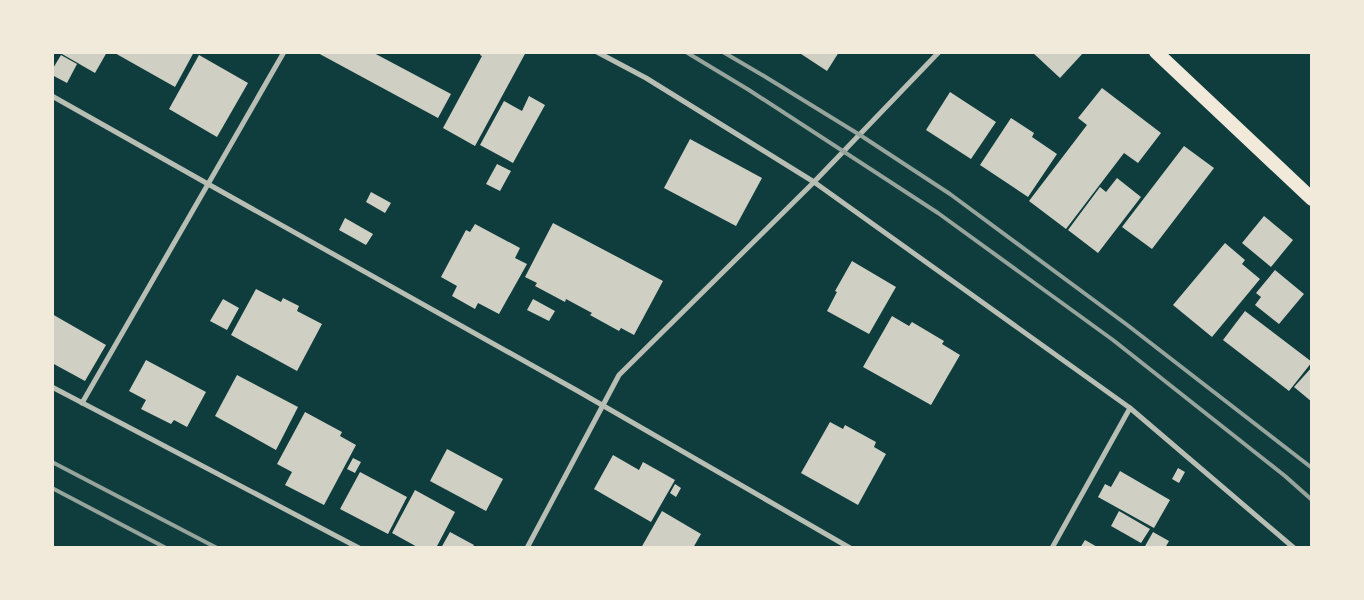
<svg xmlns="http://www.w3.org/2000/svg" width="1364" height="600" viewBox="0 0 1364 600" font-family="Bitter,serif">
<rect width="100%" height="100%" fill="#0f3d3e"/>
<g fill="#cfcfc3">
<polygon points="63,52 107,52 95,73 62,54"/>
<polygon points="113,52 194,52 175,87"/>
<polygon points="316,52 372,52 451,94 438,118"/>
<polygon points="481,52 526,52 475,146 443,128 482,56 480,55"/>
<polygon points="798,52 839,52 827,71"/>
<polygon points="1032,52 1084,52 1060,78"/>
<polygon points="61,55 77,64 67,83 52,75 52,70"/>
<polygon points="199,55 248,83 217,137 169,109"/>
<polygon points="1102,88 1161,133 1138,163 1124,153 1066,229 1029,201 1087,125 1078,118"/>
<polygon points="950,92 996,122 971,159 926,130"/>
<polygon points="529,96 545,105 513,163 480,145 504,101 522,111"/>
<polygon points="1011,118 1034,133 1032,137 1057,154 1028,197 980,165"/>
<polygon points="690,139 762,178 736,226 664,188"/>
<polygon points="1184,146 1214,168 1152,249 1122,227"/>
<polygon points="497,164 511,171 500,191 486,184"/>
<polygon points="1117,178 1141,197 1098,253 1068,230 1100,187 1106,192"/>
<polygon points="371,192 391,203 385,213 366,202"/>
<polygon points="1264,216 1293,240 1271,267 1242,243"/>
<polygon points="345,218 373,234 366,245 339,230"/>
<polygon points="553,223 663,281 634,335 621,328 619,331 590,315 592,313 566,299 565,302 535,286 537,283 525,277"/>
<polygon points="475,224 520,248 515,258 527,264 499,314 478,303 475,309 452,296 457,286 441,277 466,230 470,232"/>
<polygon points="1225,243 1245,260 1242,264 1260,279 1212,337 1173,305"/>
<polygon points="852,261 896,287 869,334 827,311 837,292 835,291"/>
<polygon points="1275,270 1304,294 1279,324 1255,305 1261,297 1256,293"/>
<polygon points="256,289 281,302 283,298 299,306 297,311 322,324 297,371 231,335"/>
<polygon points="223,299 239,308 227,330 210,321"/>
<polygon points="533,299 555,311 549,321 527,310"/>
<polygon points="1245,311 1312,362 1289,391 1223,340"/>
<polygon points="52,314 106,345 85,381 52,363"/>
<polygon points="892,316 909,326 912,322 944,341 942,344 960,355 931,405 863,367"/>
<polygon points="146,360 206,392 187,427 174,420 171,424 141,409 146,400 129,391"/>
<polygon points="1312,367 1312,402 1294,387"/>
<polygon points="237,375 298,407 276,450 215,416"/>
<polygon points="305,412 342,432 340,436 356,445 324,505 285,485 292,472 277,464"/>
<polygon points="830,422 843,429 845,425 876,442 874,447 886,454 858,505 801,473"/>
<polygon points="447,449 503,479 486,511 430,481"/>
<polygon points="613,455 639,470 643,462 675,480 651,522 594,489"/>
<polygon points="353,458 361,462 355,473 347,469"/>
<polygon points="1178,468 1185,472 1179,483 1172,479"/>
<polygon points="1120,471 1170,500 1154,528 1098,497 1105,484 1111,487"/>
<polygon points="360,472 407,497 388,534 340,509"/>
<polygon points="675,484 681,488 676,497 670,493"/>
<polygon points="415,490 455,512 436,548 419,548 392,533"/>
<polygon points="662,511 701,534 693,548 641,548"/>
<polygon points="1119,511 1150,529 1141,543 1111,526"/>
<polygon points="450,532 474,545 472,548 441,548"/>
<polygon points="1153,532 1169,541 1165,548 1144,548"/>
<polygon points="1085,540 1099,548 1080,548"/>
</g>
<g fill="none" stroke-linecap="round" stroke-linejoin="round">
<g stroke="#b8beb3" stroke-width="5">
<polyline points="597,52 646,78 814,182 1130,408 1294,548"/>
<polyline points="52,96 208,184 576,390 850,548"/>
<polyline points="52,387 359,548"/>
<polyline points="82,403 284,52"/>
<polyline points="527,548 619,375 814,182 939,52"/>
<polyline points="1052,548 1130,408"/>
</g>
<polyline stroke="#f1e9da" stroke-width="14" points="1156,52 1312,199"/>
<g stroke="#97a49c" stroke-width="4">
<polyline points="686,52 749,90 938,213 1113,340 1285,476 1312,500"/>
<polyline points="723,52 764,76 860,135 950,194 1126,324 1312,468"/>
<polyline points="52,462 217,548"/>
<polyline points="52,488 166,548"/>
</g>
</g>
<rect width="1364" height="600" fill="none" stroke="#f1e9da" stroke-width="108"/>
</svg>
